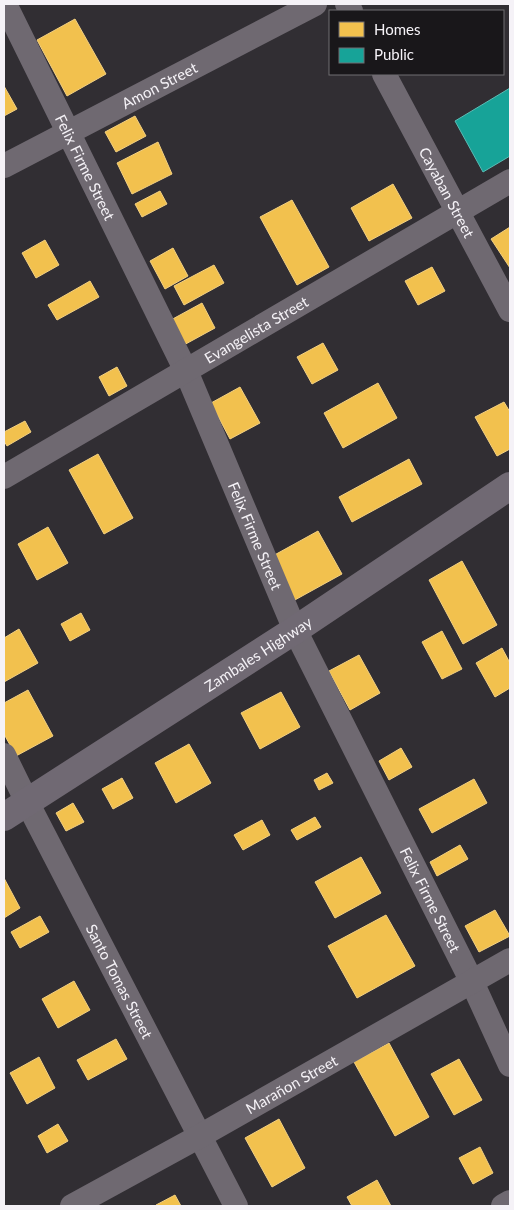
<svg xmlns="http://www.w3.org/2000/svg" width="514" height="1210" viewBox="0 0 514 1210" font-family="Lato,sans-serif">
<rect width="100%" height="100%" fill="#312e33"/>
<g fill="#f2c14e" stroke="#f3d081">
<polygon points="75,19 106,74 67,96 37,40"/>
<polygon points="4,86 17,109 4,116"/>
<polygon points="135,116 146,136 116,152 105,132"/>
<polygon points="158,142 172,174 132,194 117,163"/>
<polygon points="393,184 412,218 369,241 351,208"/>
<polygon points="160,191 167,204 142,217 135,204"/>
<polygon points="292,200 329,267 297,285 260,217"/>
<polygon points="510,227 510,268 491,239"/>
<polygon points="45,240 59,265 36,278 22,253"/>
<polygon points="173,248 188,276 165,289 150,261"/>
<polygon points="214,265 224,283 184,305 174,286"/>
<polygon points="432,267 445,291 418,305 405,281"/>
<polygon points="90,281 99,297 57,320 48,305"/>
<polygon points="202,303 215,328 182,346 169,321"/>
<polygon points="323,343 338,370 312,384 297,357"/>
<polygon points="117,367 127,386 109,396 99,377"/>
<polygon points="378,383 397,418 343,448 324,413"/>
<polygon points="240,387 260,423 230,439 211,403"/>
<polygon points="504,402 510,412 510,449 497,456 475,417"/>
<polygon points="25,421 31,432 7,446 4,441 4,432"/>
<polygon points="98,454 133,518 104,534 69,470"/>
<polygon points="409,459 422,484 352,522 339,497"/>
<polygon points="48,527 68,563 37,580 18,544"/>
<polygon points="318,531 342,574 293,601 269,558"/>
<polygon points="462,561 497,625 463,644 429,580"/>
<polygon points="81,613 90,630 70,641 61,624"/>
<polygon points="19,629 38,663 4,682 4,638"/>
<polygon points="442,631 462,669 442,679 422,642"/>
<polygon points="502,648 510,663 510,688 495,697 476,663"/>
<polygon points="359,655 380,693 350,710 329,671"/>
<polygon points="28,690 53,736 16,756 4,734 4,703"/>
<polygon points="281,692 300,727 260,749 241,713"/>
<polygon points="189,744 211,783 176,803 155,763"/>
<polygon points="401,748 412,767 389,780 379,761"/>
<polygon points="327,773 333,783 319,790 314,780"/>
<polygon points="122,778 133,798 113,809 102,789"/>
<polygon points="474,779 487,803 432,833 419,809"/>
<polygon points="73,803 84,822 66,831 56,813"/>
<polygon points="315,817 321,827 297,840 291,830"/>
<polygon points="262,820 270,835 243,850 234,835"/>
<polygon points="460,845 468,859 437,876 430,862"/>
<polygon points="361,857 381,893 335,918 315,882"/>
<polygon points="4,878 20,908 4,918"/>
<polygon points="495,910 510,936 479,952 465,926"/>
<polygon points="386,915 415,966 357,998 328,946"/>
<polygon points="40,916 49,932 20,948 11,932"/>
<polygon points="74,981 90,1010 58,1028 42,999"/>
<polygon points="116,1039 127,1059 88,1080 77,1060"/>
<polygon points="389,1043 429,1117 395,1136 354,1062"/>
<polygon points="39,1057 55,1088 27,1104 10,1073"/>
<polygon points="459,1059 482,1100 454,1115 431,1074"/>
<polygon points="279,1119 305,1168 272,1187 245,1138"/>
<polygon points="58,1124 68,1141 47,1153 38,1136"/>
<polygon points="480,1147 493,1173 473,1184 459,1158"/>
<polygon points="377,1180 391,1206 352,1206 347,1197"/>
<polygon points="175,1195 181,1206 156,1206 156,1205"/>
</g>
<polygon fill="#17a398" stroke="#5abbb4" points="510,88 510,156 483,172 455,121"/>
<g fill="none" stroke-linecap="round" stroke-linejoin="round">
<g stroke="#6f6971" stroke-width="24">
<path id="s1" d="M5,4L186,371L295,630L472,982L510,1065"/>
<polyline points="347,4 351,11"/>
<path id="s2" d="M384,74L510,310"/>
<path id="s3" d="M4,166L315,4"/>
<path id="s4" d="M4,477L510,181"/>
<path id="s5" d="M4,755L27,802L236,1206"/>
<path id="s6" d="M72,1206L200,1136L510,960"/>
<polyline points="503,1206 510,1202"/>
</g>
<path stroke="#706973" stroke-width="28" id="s7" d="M4,817L295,630L510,486"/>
</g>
<g text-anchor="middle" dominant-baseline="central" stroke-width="5" stroke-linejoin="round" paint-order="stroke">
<g font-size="15" fill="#f5f2f7" stroke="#19171a">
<text stroke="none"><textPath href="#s3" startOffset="175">Amon Street</textPath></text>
<text stroke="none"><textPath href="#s1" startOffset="182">Felix Firme Street</textPath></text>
<text stroke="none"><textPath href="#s2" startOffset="134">Cayaban Street</textPath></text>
<text stroke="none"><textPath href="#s4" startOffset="292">Evangelista Street</textPath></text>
<text stroke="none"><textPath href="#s1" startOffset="588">Felix Firme Street</textPath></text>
<text stroke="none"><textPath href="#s7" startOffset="302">Zambales Highway</textPath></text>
<text stroke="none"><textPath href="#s1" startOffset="992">Felix Firme Street</textPath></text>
<text stroke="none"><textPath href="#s5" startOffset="254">Santo Tomas Street</textPath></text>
<text stroke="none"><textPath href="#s6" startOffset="251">Marañon Street</textPath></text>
</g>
</g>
<rect width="514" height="1210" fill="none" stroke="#f5f2f7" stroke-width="10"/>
<rect x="329" y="10" width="175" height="65" fill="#19171a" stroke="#716f72"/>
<rect x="339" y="22" width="25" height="15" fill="#f2c14e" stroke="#716f72"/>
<text x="374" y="35" font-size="15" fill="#f5f2f7">Homes</text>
<rect x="339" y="48" width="25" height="15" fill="#17a398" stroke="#716f72"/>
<text x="374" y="60" font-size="15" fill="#f5f2f7">Public</text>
</svg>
